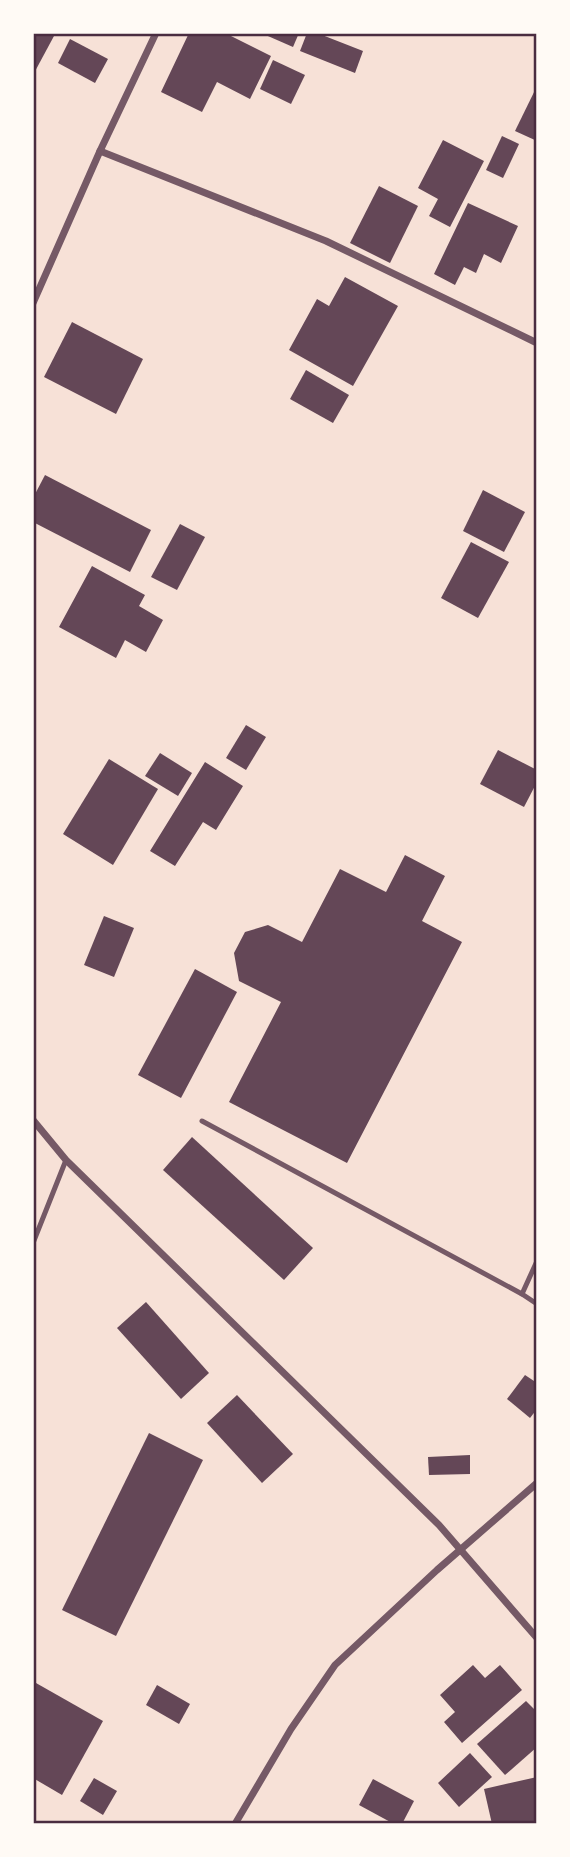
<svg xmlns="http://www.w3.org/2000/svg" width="570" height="1857" viewBox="0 0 570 1857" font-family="'PT Serif',serif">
<rect width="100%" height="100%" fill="#f7e1d7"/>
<g fill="#644757">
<polygon points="33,33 48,33 54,36 33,75"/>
<polygon points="189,33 225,33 271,56 250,99 217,82 202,112 161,92"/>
<polygon points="261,33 299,33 293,47"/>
<polygon points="307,33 317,33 363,51 355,73 300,51"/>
<polygon points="70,39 108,59 95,83 58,63"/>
<polygon points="273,60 305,75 291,104 260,89"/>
<polygon points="537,86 537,141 515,131"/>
<polygon points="502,136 519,144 503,178 486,170"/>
<polygon points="443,140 484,161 450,227 429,216 438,199 418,188"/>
<polygon points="379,186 418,206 390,263 350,243"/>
<polygon points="468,203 518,226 501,263 484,254 476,273 464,267 455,285 434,274"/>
<polygon points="345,277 398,306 353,386 289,350 317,299 329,306"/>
<polygon points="72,322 143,359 116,414 44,377"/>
<polygon points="306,370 349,395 333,423 290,399"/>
<polygon points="45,475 151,530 130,572 33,522 33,498"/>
<polygon points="483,490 525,512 504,552 463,531"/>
<polygon points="180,524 205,537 177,590 151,577"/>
<polygon points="471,542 509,562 478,618 441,598"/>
<polygon points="92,566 145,595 139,606 163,620 146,652 125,640 116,658 59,627"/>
<polygon points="246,725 266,737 246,770 226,758"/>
<polygon points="498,750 537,770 537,782 524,807 480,784"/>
<polygon points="160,753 192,773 178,796 145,776"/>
<polygon points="109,759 158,789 113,865 63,834"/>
<polygon points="205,762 243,786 216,830 203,822 175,866 150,851"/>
<polygon points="405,855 445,876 422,921 462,942 347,1163 229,1102 281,1002 239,981 234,953 245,932 268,925 302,942 340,869 386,892"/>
<polygon points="104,916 134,928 114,977 84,965"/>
<polygon points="195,969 237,992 181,1098 138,1075"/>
<polygon points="192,1137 313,1248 284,1280 163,1170"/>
<polygon points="146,1302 209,1373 181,1399 117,1328"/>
<polygon points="525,1375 537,1383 537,1409 530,1418 507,1399"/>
<polygon points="237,1395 293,1454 262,1483 207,1423"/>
<polygon points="149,1433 203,1460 116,1636 62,1610"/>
<polygon points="470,1455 470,1474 429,1475 428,1457"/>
<polygon points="473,1665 485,1678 500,1665 522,1690 462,1743 444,1722 455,1712 440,1695"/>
<polygon points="36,1683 103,1721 62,1795 33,1778 33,1689"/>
<polygon points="157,1685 190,1704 179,1724 146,1705"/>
<polygon points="526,1701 537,1712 537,1747 505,1775 477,1744"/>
<polygon points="470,1753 492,1777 459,1807 438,1783"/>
<polygon points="537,1777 537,1824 492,1824 484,1789"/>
<polygon points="94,1778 117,1791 103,1815 80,1801"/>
<polygon points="373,1779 414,1801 402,1824 394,1824 359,1805"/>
</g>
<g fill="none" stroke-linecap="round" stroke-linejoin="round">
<g stroke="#755966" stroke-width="5">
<polyline points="202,1121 522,1294 537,1304"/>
<polyline points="33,1243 66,1160"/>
<polyline points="522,1294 537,1261"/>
</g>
<g stroke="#755966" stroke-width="7">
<polyline points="100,151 326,241 537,343"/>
<polyline points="33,303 100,151 156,33"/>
<polyline points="33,1120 66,1160 439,1525 537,1638"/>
<polyline points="235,1824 291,1729 335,1665 437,1570 537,1483"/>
</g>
</g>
<rect width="570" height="1857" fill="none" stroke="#fffaf5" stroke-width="70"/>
<rect x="35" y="35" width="500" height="1787" fill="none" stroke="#4a2c40" stroke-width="2.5"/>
</svg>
